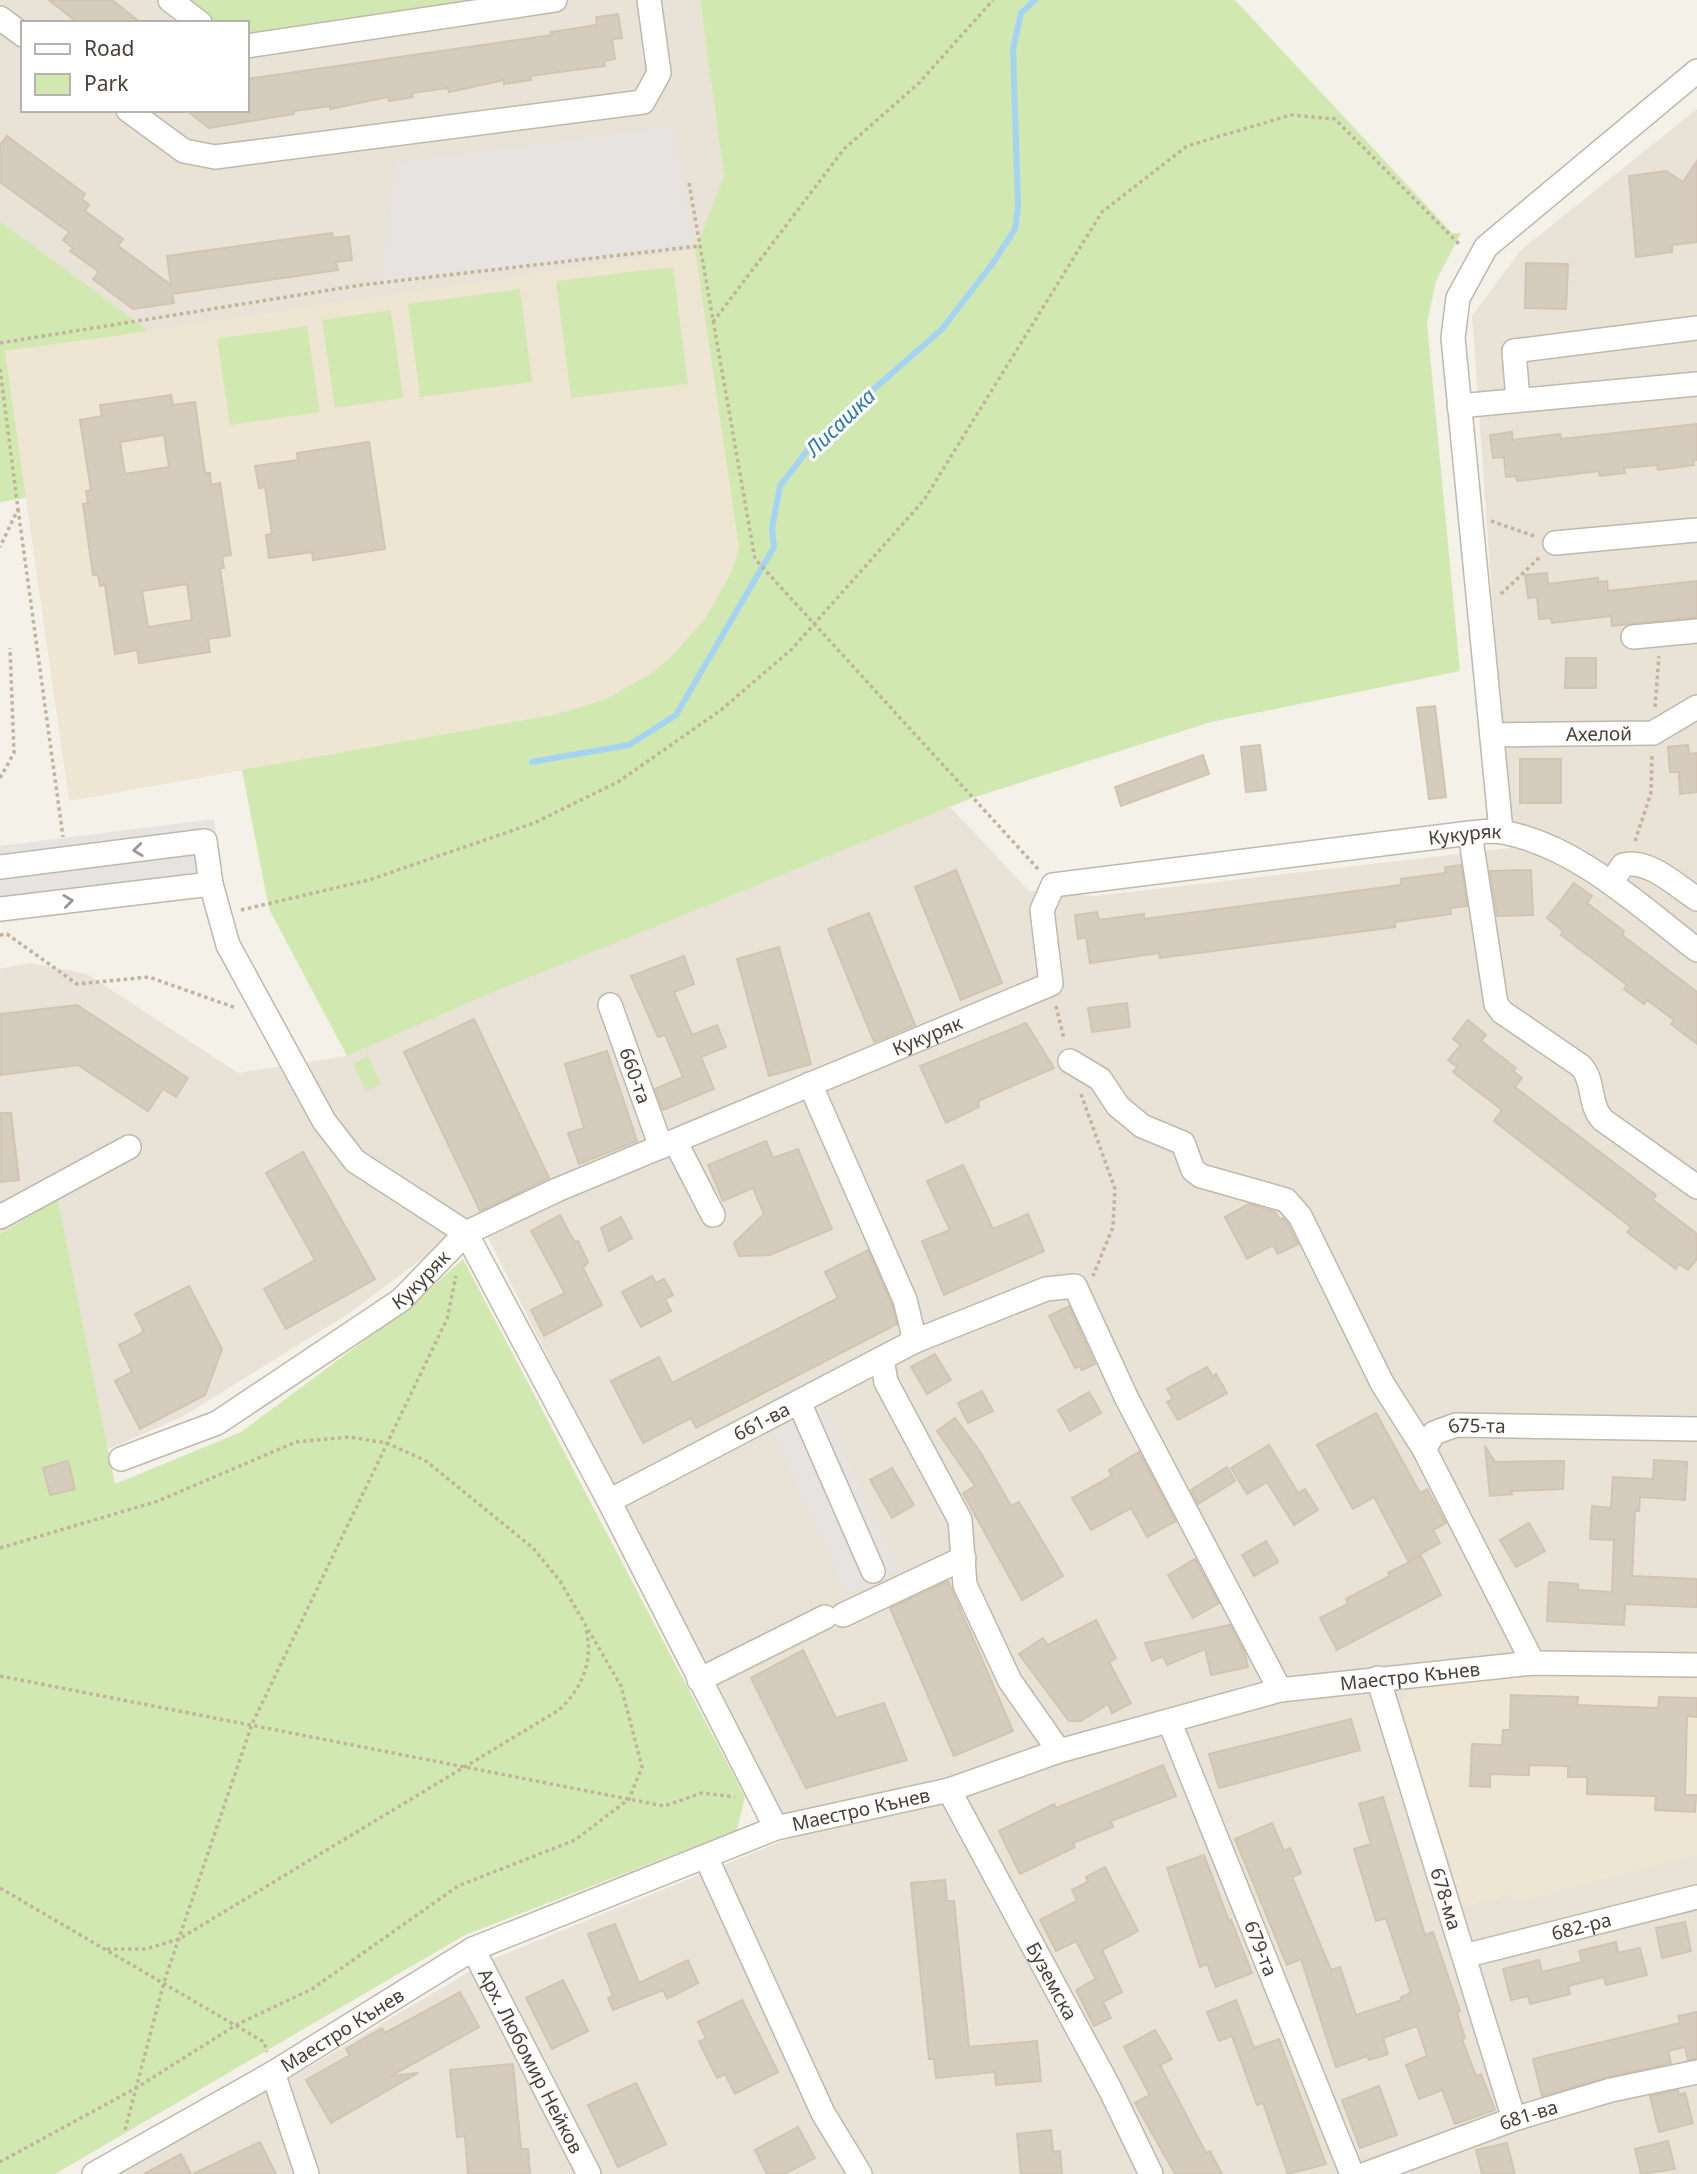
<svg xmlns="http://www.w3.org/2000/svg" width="1697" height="2174" viewBox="0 0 1697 2174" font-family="'Noto Sans',sans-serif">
<rect width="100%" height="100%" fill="#f4f1e9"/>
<g fill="#e8e2d7" fill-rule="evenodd">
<path d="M0,0H700L724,176L695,250L149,331L0,221ZM23,23H247V110H23Z"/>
<polygon points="1697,109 1697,2174 119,2174 314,2064 487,1961 788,1839 478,1217 348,1314 182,1417 108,1449 58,1199 0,1234 0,969 30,963 87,974 238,1073 347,1056 489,994 950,807 1029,891 1096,896 1510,848 1472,316 1521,250"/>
</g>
<g fill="#eee5d2">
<polygon points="695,250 739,548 731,573 705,619 670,658 650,674 606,699 558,714 69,801 5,351"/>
<polygon points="1625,1676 1697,1679 1697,1855 1514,1903 1511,1894 1463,1907 1400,1701 1408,1691 1503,1678"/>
</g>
<g fill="#d1e9b1">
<polygon points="170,0 555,0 247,46 247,23 200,23"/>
<polygon points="700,0 1235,0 1452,233 1461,233 1436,281 1427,323 1460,671 1211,722 972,798 489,994 347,1056 269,909 242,770 558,714 606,699 650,674 670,658 705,619 731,573 739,548 695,250 724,176"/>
<polygon points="0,221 149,331 5,351 26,498 0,502"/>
<polygon points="673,267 688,384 571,398 556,281"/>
<polygon points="520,289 532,382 420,397 408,304"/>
<polygon points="391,310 403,398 335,408 322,320"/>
<polygon points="307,326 320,412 230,425 217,339"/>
<polygon points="368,1056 381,1084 366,1091 353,1064"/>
<polygon points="58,1199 115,1484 241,1432 415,1303 463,1259 745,1797 737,1830 465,1935 55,2174 0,2174 0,1234"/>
</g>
<g fill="#e6e3e0">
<polygon points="673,126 693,243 380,284 396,163"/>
<polygon points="214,819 224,894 0,923 0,846"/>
<polygon points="824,1408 898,1570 846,1593 773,1431"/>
</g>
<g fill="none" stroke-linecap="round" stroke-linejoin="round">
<polyline stroke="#a5d4f2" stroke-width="6" points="532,762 629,745 676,715 774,547 772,528 780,486 813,443 942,329 993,263 1015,229 1018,206 1013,49 1021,13 1035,0"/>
</g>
<g fill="#d6ccbe" stroke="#d1c4b1" stroke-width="2" fill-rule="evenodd">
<polygon points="49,0 112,0 141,23 78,23"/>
<polygon points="618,14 622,38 612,39 615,59 604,61 605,66 530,76 531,80 504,84 504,80 449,92 448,88 412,93 413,97 389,101 388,97 330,109 330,106 294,111 294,114 209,128 186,110 247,110 247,79 552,35 551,32 597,25 596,17"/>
<polygon points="7,136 85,194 82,199 89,205 85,211 123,239 118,246 171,285 167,256 332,233 333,238 349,236 352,260 336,262 338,270 172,294 174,303 133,309 93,279 99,272 70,251 73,248 63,240 69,232 0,182 0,145"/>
<polygon points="1697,161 1697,242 1672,245 1672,252 1636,257 1629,176 1666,171 1683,182"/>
<polygon points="1526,263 1568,264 1566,309 1525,308"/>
<path d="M171,395L173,405L195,402L205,473H210L211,485L220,483L231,555L222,556L224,568H220L230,636L208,639L210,652L139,663L137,650L115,654L105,585L100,586L98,575H93L83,504L88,503L86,491L91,490L80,420L102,416L100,405ZM164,435L169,467L125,474L120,442ZM187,584L192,620L148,627L142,591Z"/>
<polygon points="1697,424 1697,460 1693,460 1694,465 1658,470 1657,465 1624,468 1625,473 1600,476 1599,471 1517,481 1516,476 1506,477 1504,457 1493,458 1490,435 1512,432 1513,440 1560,434 1561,439"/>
<polygon points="369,442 385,549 313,560 312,552 269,558 266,535 272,534 265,487 259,488 255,466 298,460 297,453"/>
<polygon points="1547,573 1548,584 1598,578 1598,582 1607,581 1608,591 1697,581 1697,617 1612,626 1611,616 1552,623 1551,618 1539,619 1537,597 1528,598 1525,575"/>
<polygon points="1566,658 1596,658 1596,688 1565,688"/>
<polygon points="1435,706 1446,797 1429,799 1417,708"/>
<polygon points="1260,745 1266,790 1246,792 1241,747"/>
<polygon points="1688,745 1689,754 1697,753 1697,792 1680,794 1679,772 1670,772 1668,747"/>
<polygon points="1203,755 1209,774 1121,806 1115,787"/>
<rect x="1520" y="759" width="41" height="44"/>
<polygon points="1461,865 1467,906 1450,908 1451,914 1395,922 1395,927 1160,958 1159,953 1090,963 1086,937 1078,939 1075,915 1097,912 1099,920 1144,914 1144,919 1401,885 1401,879 1446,873 1445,867"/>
<polygon points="956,870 1002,983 961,1000 915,887"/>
<polygon points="1531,870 1533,915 1497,916 1490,871"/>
<polygon points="1574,883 1592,896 1587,903 1624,931 1622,935 1697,992 1697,1044 1671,1024 1674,1020 1647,1000 1644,1004 1624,989 1627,985 1561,935 1563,931 1547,918"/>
<polygon points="869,913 915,1025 874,1042 828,929"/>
<polygon points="779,947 811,1064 769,1076 737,959"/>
<polygon points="684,956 694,984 674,992 692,1035 717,1025 726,1047 701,1057 714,1089 663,1110 655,1089 683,1077 665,1035 658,1037 631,976"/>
<polygon points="1127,1003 1130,1027 1092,1032 1088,1008"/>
<polygon points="77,1005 188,1078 176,1097 163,1089 148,1111 78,1065 0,1075 0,1014"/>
<polygon points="474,1019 549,1178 480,1211 404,1052"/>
<polygon points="1468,1020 1486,1035 1481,1041 1516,1068 1513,1071 1522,1078 1515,1087 1656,1195 1653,1200 1697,1234 1697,1259 1688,1270 1679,1264 1676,1269 1627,1232 1631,1227 1494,1121 1502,1110 1453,1072 1457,1067 1448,1060 1461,1045 1453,1039"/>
<polygon points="1026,1023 1054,1068 978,1101 979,1107 946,1123 920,1066"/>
<polygon points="607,1051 637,1141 579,1164 568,1133 584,1128 565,1064"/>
<polygon points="0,1113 11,1113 19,1180 0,1182"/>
<polygon points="766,1141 773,1158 798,1149 832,1229 770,1255 739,1256 734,1243 764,1214 753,1188 723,1201 708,1165"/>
<polygon points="303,1152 375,1279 286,1329 264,1289 315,1260 266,1173"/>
<polygon points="963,1165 993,1229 1028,1214 1044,1251 944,1295 922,1241 950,1230 927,1181"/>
<polygon points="1249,1204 1275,1212 1280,1220 1283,1218 1288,1224 1298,1244 1278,1254 1273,1245 1247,1259 1225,1217"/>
<polygon points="560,1215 575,1243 578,1241 588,1262 583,1268 602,1305 544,1336 531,1310 565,1293 531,1231"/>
<polygon points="621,1217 632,1238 609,1251 601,1228"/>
<polygon points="868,1250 892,1305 897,1324 696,1428 691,1418 643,1443 611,1381 659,1357 672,1383 838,1298 825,1272"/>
<polygon points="652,1276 656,1283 664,1279 673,1295 665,1299 671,1311 641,1327 622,1292"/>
<polygon points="189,1286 222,1349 205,1395 140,1429 115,1381 132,1372 119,1345 144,1332 135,1314"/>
<polygon points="1069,1306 1095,1364 1082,1370 1080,1366 1075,1368 1049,1316"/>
<polygon points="935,1354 951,1380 927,1394 911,1367"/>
<polygon points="1207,1367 1213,1377 1216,1374 1227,1393 1178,1420 1167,1402 1173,1399 1167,1389"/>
<polygon points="982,1391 993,1411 968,1423 958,1403"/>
<polygon points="1089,1392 1101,1413 1070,1431 1058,1410"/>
<polygon points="1376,1413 1420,1493 1427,1489 1446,1523 1433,1530 1440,1543 1408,1561 1374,1497 1353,1509 1317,1445"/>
<polygon points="955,1418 981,1453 1011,1506 1019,1502 1063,1576 1022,1600 963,1493 975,1486 937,1431"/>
<polygon points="1269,1445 1298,1493 1305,1489 1318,1510 1294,1525 1267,1482 1247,1494 1231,1468"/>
<polygon points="1485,1446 1495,1462 1564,1461 1563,1489 1511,1491 1512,1494 1490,1496"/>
<polygon points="1139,1452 1176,1521 1147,1537 1131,1508 1091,1530 1072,1498 1112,1476 1109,1470"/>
<polygon points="1654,1460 1687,1462 1685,1500 1640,1497 1639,1511 1635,1511 1632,1576 1697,1579 1697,1607 1625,1604 1624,1625 1547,1621 1549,1582 1578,1584 1578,1590 1612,1592 1614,1540 1590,1539 1592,1506 1611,1508 1613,1477 1653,1479"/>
<polygon points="68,1461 75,1489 50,1495 43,1468"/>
<polygon points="1227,1467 1235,1481 1198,1504 1191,1490"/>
<polygon points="892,1468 914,1505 892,1518 870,1480"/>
<polygon points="1529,1523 1545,1551 1516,1567 1500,1540"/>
<polygon points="1266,1541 1278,1562 1254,1576 1242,1555"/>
<polygon points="1421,1556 1441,1595 1337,1650 1320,1618 1348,1604 1346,1599 1390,1576 1388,1573"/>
<polygon points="1195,1559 1219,1603 1193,1618 1168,1575"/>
<polygon points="948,1581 1013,1731 954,1756 890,1608"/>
<polygon points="1096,1620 1116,1658 1109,1662 1131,1703 1112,1713 1108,1704 1081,1721 1069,1721 1019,1654 1043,1638 1048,1645"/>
<polygon points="1230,1625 1245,1653 1248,1667 1211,1675 1205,1649 1167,1665 1163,1656 1152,1661 1145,1643"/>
<polygon points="803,1650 836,1718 884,1703 907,1760 806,1788 751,1678"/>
<polygon points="1511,1695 1578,1697 1577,1705 1658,1708 1659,1697 1697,1698 1697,1717 1687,1716 1685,1795 1696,1795 1695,1812 1655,1810 1656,1796 1587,1794 1587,1777 1568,1777 1568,1766 1529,1765 1529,1775 1490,1774 1490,1787 1470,1786 1472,1744 1502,1745 1503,1730 1510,1730"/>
<polygon points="1351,1719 1360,1750 1219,1788 1209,1754"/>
<polygon points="1163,1765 1176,1796 1111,1821 1113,1827 1073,1843 1075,1847 1020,1874 999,1831 1054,1804 1056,1808"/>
<polygon points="1383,1797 1425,1935 1433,1932 1460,2011 1457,2013 1465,2038 1462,2039 1476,2076 1481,2074 1495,2110 1455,2124 1442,2090 1419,2099 1406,2065 1427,2056 1417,2026 1383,2038 1388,2054 1369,2060 1367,2056 1336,2067 1301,1959 1287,1965 1235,1839 1272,1823 1284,1851 1290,1848 1301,1873 1292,1877 1331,1970 1340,1967 1356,2015 1402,2000 1401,1997 1411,1993 1386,1918 1376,1921 1354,1849 1371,1844 1359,1804"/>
<polygon points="1204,1855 1229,1921 1231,1920 1252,1973 1216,1987 1207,1964 1200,1967 1167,1868"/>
<polygon points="1105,1867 1138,1931 1102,1950 1122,1992 1103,2002 1111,2018 1094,2026 1076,1990 1096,1979 1076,1941 1056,1951 1040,1920 1077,1901 1072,1890 1088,1882 1086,1877"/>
<polygon points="945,1880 947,1901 954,1901 969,2047 1037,2041 1041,2081 996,2085 995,2072 936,2078 934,2059 929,2059 911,1883"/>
<polygon points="1685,1922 1691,1951 1662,1958 1656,1928"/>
<polygon points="615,1924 639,1983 688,1960 698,1983 667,1999 663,1990 613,2010 608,1998 613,1996 588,1934"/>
<polygon points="1616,1942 1618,1953 1640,1948 1647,1975 1606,1985 1604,1977 1568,1986 1570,1994 1530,2004 1528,1996 1511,2000 1503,1969 1539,1960 1542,1972 1582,1962 1579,1951"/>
<polygon points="563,1980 588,2031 552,2049 526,1998"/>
<polygon points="460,1992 479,2027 391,2076 418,2073 331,2123 306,2080 350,2055 346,2049 382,2028 385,2033"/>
<polygon points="742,2000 778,2072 735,2094 725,2074 717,2078 699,2042 706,2038 698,2022"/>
<polygon points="1236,2000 1254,2048 1279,2039 1326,2164 1288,2174 1263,2103 1257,2105 1232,2036 1219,2041 1207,2012"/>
<polygon points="1697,2012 1697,2058 1688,2060 1685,2047 1668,2051 1671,2063 1607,2077 1542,2096 1533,2059 1680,2023 1678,2016"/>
<polygon points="1155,2030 1172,2059 1160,2065 1206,2153 1210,2151 1222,2174 1175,2174 1135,2103 1150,2095 1124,2047"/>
<polygon points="513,2064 521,2149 528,2149 530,2174 468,2174 465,2136 457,2137 450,2070"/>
<polygon points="636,2083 666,2144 618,2167 588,2105"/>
<polygon points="1379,2086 1397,2135 1360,2148 1342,2100"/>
<polygon points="1678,2090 1679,2095 1685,2093 1693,2123 1659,2132 1650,2096"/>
<polygon points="798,2127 815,2158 784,2174 767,2174 755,2150"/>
<polygon points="1051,2130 1053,2152 1060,2151 1062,2174 1021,2174 1017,2134"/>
<polygon points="1668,2141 1675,2169 1641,2174 1635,2149"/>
<polygon points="260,2142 276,2174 193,2174"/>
<polygon points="1507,2143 1515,2174 1482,2174 1476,2150"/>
<polygon points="181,2154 191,2174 144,2174"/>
</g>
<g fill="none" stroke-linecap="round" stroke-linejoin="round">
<defs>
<g id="minor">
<polyline points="170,0 200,23"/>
<polyline points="0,18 23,35"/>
<polyline points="247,46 555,0"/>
<polyline points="128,110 184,151 215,157 643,102 659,73 649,0"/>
<polyline points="1518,400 1514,351 1697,328"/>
<polyline points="1459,406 1697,384"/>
<polyline points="1555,543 1697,530"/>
<polyline points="1633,637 1697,631"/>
<path id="s1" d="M1492,735L1653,733L1697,707"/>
<polyline points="1501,831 1453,338 1458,298 1486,247 1697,71"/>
<path d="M1470,833L1496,1004L1502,1012L1581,1066C1595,1081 1588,1105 1603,1120L1697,1187"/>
<polyline points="0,867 205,841 211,884 228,945 324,1121 355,1161 466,1233 609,1501 776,1828"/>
<path d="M1611,883L1623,865C1648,858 1677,886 1697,899"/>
<polyline points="0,909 211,884"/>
<path id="s2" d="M610,1005L661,1147"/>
<polyline points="1070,1061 1100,1079 1118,1106 1142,1126 1183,1143 1193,1170 1201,1176 1286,1200 1300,1216 1382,1383 1424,1449 1533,1663"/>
<polyline points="810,1084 905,1300 915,1341"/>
<polyline points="675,1141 713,1215"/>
<polyline points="0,1217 129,1147"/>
<polyline points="882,1359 886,1382 960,1520 965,1585 1010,1681 1059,1751"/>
<polyline points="799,1402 873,1571"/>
<path id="s3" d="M1424,1449L1434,1433L1456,1425L1697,1429"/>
<path id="s4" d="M121,1459L217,1423L401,1300L466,1233L557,1190L1051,984L1042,910L1053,885L1470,833C1480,832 1492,830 1502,832C1576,845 1640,906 1697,950"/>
<path id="s5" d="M609,1501L915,1341L1046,1289L1075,1286L1127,1399L1280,1690"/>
<polyline points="843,1615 964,1558"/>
<path id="s6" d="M1378,1678L1514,2119"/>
<polyline points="699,1680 825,1617"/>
<path id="s7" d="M1170,1723L1352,2174"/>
<path id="s8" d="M949,1790L1110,2089L1151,2174"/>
<polyline points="706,1857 823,2113 860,2174"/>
<path id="s9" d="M473,1949L589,2174"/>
<path id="s10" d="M1464,1956L1697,1897"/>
<polyline points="273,2073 307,2174"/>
<path id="s11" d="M94,2174L273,2073L473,1949L776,1828L949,1790L1059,1751L1280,1690L1533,1663L1697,1665"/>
<path id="s12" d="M1366,2174L1514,2119L1611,2090L1697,2072"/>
</g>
</defs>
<use href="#minor" stroke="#c0b8ab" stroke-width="26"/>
<g stroke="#c2b49c" stroke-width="3.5" stroke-dasharray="3.5 3.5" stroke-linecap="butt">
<polyline points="689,183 755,559 1039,870"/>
<polyline points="713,322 844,149 919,83 993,0"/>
<polyline points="0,343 361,285 699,246"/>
<polyline points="0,369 18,509 0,547"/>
<polyline points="18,509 63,837"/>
<polyline points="1491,521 1537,537"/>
<polyline points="1501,594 1541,556"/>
<polyline points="1655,707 1659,656"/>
<polyline points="0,778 14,753 10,648"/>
<polyline points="1635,841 1651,793 1652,754"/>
<polyline points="241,910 369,880 534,823 618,782 721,710 792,649 924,500 1102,212 1187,146 1291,115 1335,119 1461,246"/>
<polyline points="0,935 7,934 77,984 149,977 236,1008"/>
<polyline points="1056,1006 1064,1039"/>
<polyline points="1081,1094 1115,1189 1113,1227 1093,1276"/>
<polyline points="0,1548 158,1501 296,1442 349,1437 387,1443 426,1461 533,1548 560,1581 621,1686 642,1767 629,1799 575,1840 458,1886 312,1989 236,2025 136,2088 0,2162"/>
<polyline points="0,1676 664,1806 702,1793 735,1797"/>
<polyline points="0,1888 264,2042 267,2052"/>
<path d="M107,1949H146L179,1939L559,1710C582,1688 594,1661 586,1629"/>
<polyline points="125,2130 164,1982 252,1724 447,1319 456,1276"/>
</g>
<use href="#minor" stroke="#fff" stroke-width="23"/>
</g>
<defs><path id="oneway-chevron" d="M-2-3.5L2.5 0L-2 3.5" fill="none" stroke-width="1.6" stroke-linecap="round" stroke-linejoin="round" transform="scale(1.75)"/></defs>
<g stroke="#9a9691">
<use href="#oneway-chevron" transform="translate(138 850) rotate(173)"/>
<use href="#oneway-chevron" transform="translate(68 901) rotate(-7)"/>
</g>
<g text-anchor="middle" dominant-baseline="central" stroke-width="6" stroke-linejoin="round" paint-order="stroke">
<g font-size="19" fill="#484137" stroke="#fff">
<text stroke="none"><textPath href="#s1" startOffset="107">Ахелой</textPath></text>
<text stroke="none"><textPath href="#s4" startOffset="1570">Кукуряк</textPath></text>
<text stroke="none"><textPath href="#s4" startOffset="919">Кукуряк</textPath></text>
<text stroke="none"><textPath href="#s2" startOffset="75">660-та</textPath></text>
<text stroke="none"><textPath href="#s4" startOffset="352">Кукуряк</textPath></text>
<text stroke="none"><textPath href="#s5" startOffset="172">661-ва</textPath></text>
<text stroke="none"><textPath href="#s3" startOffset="63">675-та</textPath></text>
<text stroke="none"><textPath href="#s11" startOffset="1421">Маестро Кънев</textPath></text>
<text stroke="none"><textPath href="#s11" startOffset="854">Маестро Кънев</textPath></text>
<text stroke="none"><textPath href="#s6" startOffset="231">678-ма</textPath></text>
<text stroke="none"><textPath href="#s10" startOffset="121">682-ра</textPath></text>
<text stroke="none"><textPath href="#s7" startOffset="243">679-та</textPath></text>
<text stroke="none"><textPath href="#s8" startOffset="217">Буземска</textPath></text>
<text stroke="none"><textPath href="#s11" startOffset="287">Маестро Кънев</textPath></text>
<text stroke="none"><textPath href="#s9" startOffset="126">Арх. Любомир Нейков</textPath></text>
<text stroke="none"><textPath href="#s12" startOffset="173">681-ва</textPath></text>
</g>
<g font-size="21" font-style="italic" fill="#2d7aae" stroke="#fff">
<text transform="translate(840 422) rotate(-44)">Лисашка</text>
</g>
</g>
<rect x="21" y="21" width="228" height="91" fill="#ffffff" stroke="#b6b3af" stroke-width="2"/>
<rect x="35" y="44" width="35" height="10" fill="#ffffff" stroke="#b6b3af" stroke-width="2"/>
<text x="84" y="56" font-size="21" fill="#484137">Road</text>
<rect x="35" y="74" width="35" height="21" fill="#d1e9b1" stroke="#b6b3af" stroke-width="2"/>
<text x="84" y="91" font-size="21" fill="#484137">Park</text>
</svg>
